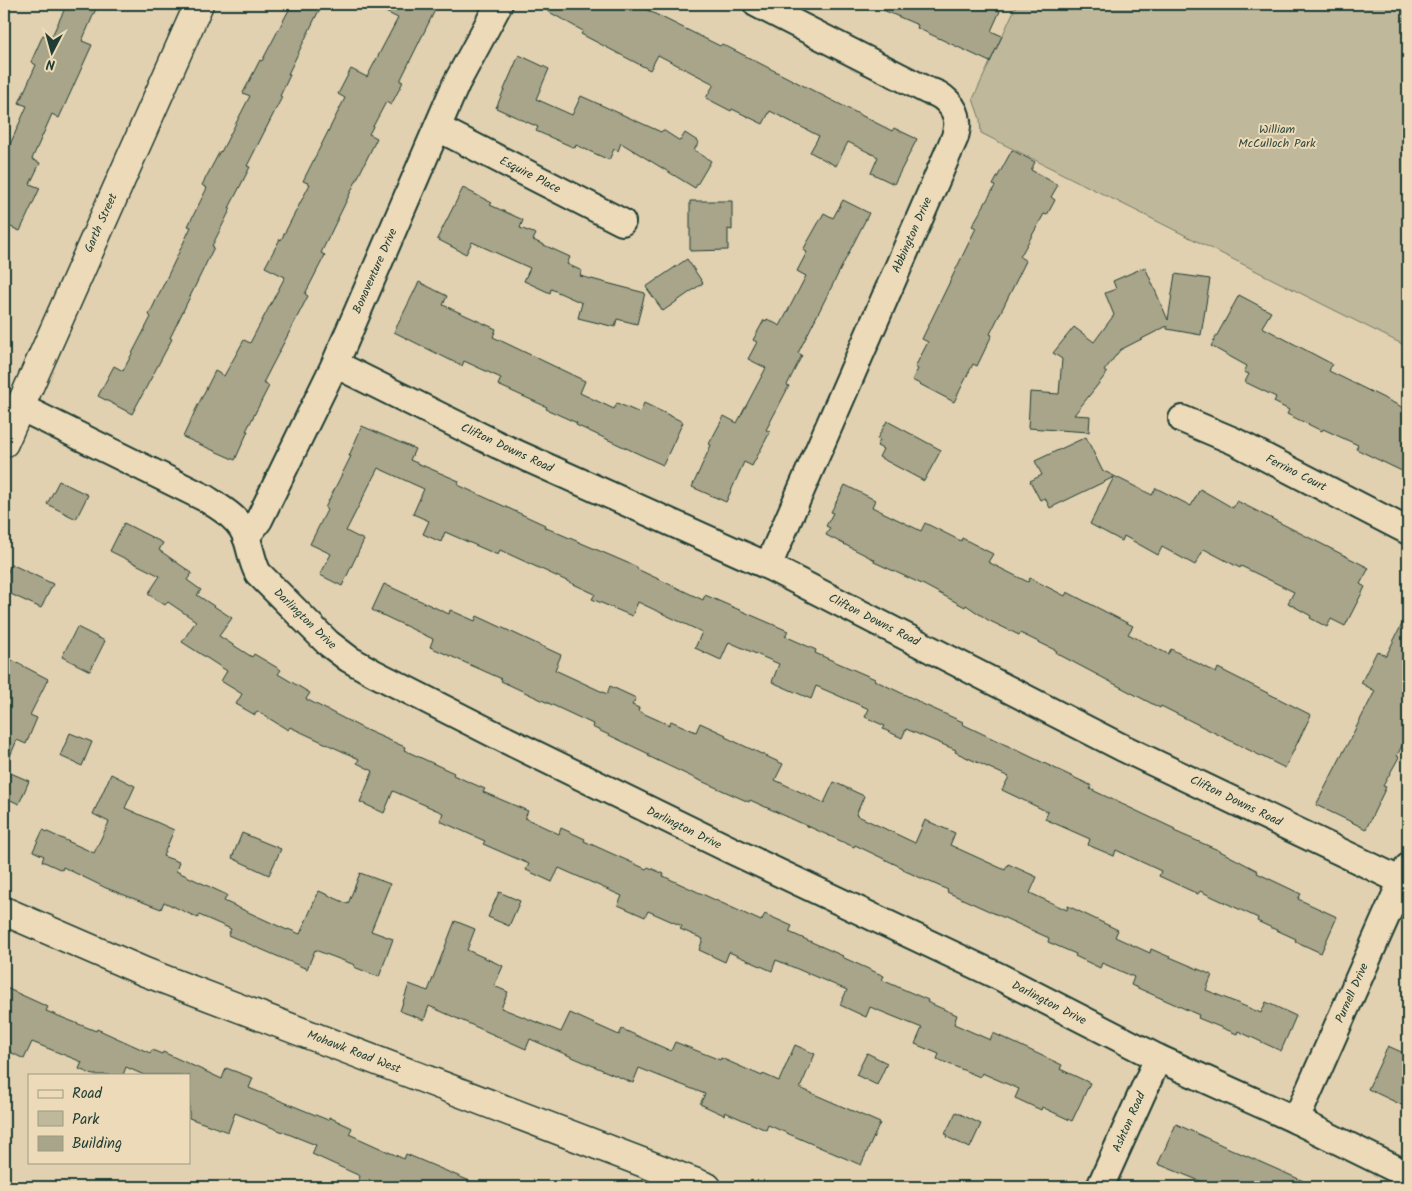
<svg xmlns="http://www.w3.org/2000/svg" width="1412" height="1191" viewBox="0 0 1412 1191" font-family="Kalam,sans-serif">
<rect width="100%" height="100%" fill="#e1d1b0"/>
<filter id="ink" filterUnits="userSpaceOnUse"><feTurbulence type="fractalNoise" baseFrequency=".02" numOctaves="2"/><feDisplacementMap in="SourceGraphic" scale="10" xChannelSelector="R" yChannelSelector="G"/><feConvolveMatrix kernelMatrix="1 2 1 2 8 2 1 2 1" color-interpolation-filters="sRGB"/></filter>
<g filter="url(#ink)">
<polygon fill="#c0b89b" stroke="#707a68" points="1017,4 1408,4 1408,347 981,133 980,119 973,99"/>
<g fill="#a8a58b" stroke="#1f3d34">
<polygon points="67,4 98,4 82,41 92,45 59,118 52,114 32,159 40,163 30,184 40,188 20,231 4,224 4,147 8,149 27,106 19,103 36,65 31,62 43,35 51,38"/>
<polygon points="292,4 322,4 288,74 290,75 280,96 282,97 247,166 250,167 229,208 231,208 212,246 214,247 170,338 172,339 132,414 98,396 114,366 123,371 151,317 149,315 191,227 188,226 207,188 202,185 220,151 221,152 250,96 243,93 260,60 262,61"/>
<polygon points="369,4 438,4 400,81 403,82 391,105 386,102 369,134 377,138 321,253 325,255 305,294 308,296 263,383 269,386 246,431 248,431 235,460 183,437 196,409 215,371 224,376 244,340 250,343 285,277 265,267 280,239 281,240 310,184 303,181 345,98 338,94 351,69 367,77 398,18"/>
<polygon points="535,4 635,4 720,46 722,44 892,131 894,128 917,139 894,184 871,173 878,157 848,142 836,166 810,152 819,136 770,111 763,124 732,109 731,111 706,98 714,84 658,55 650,70 581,34 583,31"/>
<polygon points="869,4 985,4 1000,11 991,31 1002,36 990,62 917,28 918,25"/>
<polygon points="519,55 549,69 536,99 572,115 581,96 661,132 663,130 680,141 685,133 699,142 694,150 711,161 695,188 621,143 618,151 614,149 609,160 576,145 575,148 536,131 538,127 496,108"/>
<polygon points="1012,150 1035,162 1031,170 1058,185 1051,197 1055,200 1047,215 1044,214 1020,257 1026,261 990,334 992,335 977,366 973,364 954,402 912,380 918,369 915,367 928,342 922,339 976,228 972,226 995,186 993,185"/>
<polygon points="463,188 492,203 490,205 523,220 520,228 536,234 533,240 570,257 567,264 582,271 580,276 645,293 637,324 617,319 615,327 578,318 582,303 551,289 550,293 524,281 530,268 472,242 466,254 437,239"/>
<polygon points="843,200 869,213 798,353 802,355 787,385 789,386 766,430 770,432 752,466 744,462 726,502 692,487 711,445 709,444 724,416 737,423 766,368 748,359 757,342 753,340 764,320 766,321 767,319 780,326 806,276 797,271 807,252 803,250 824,213 833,218"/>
<polygon points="690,201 732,201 732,230 728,229 728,250 690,251"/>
<polygon points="687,259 703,283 663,311 646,287"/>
<polygon points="1145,267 1168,320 1175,274 1210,279 1201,335 1167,329 1167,326 1120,350 1104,371 1107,373 1074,415 1090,416 1089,432 1028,428 1030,392 1059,394 1062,359 1053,353 1074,327 1094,342 1114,315 1105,293 1116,289 1113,281"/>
<polygon points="419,282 447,296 443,305 496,329 493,337 585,381 580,393 614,409 617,403 640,413 644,403 683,422 663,465 576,425 577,423 546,409 547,407 498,385 501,378 464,361 462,366 394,332"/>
<polygon points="1239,295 1271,312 1262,327 1332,364 1329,371 1408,410 1408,474 1356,449 1358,445 1323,429 1322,431 1287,414 1289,410 1274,402 1276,397 1245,382 1249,374 1244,372 1247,366 1211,346"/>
<polygon points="887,421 941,450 924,481 879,457 883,449 877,446 880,440 877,439"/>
<polygon points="362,426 415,449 410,460 459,481 458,485 545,525 544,527 637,567 637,569 703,600 705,595 788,631 785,636 816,650 815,653 875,679 874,680 918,701 918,702 963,722 962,724 1092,786 1090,789 1175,829 1174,831 1218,850 1258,871 1257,873 1301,894 1298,899 1337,917 1321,953 1295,941 1296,939 1257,921 1258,918 1200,891 1198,894 1159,876 1161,871 1116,850 1114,856 1088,845 1090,839 1045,819 1048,812 1002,790 1009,777 955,752 956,750 906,729 902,738 883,729 885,726 865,717 869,709 816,686 811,699 772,682 779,664 729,642 721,660 695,648 702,632 638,602 632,616 592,599 595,594 500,550 498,555 445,532 441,542 423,534 429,521 413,514 424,489 378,468 346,531 364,540 342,586 320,575 331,554 310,544 327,510 325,508 351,456 349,456"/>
<polygon points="1086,437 1102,470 1152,495 1156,488 1191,506 1200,489 1233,508 1237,501 1369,568 1360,584 1365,587 1345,626 1331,619 1327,627 1310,618 1311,616 1288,603 1294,592 1241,566 1240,568 1204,549 1195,565 1162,547 1158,555 1124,536 1122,541 1090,524 1114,477 1050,508 1045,498 1040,500 1030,481 1042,475 1035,461"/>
<polygon points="59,481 88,495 76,519 47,504"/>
<polygon points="845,485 875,500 872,507 921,531 925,523 961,541 962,538 993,554 988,562 1028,582 1030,578 1065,596 1067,592 1133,626 1128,634 1168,654 1171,649 1216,673 1218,668 1311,715 1285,768 1161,706 1160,708 1056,653 1057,651 1020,633 1019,635 988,620 966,605 965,607 924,585 874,562 875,560 826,535 830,528 826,526 833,513 831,512"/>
<polygon points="124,523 163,543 159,550 192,573 187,580 201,590 197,595 232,618 219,636 252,657 254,654 281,670 278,674 310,693 306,699 366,730 405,747 404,750 454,773 453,775 485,789 483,792 528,811 525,818 559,834 561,828 585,839 584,841 646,869 648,867 664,874 663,876 761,921 765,914 792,926 789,932 843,956 842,957 884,976 882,980 928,1000 927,1002 957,1015 954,1024 990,1040 993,1033 1062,1065 1060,1069 1090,1083 1072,1121 1042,1107 1041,1110 1015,1098 1019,1089 982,1073 980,1077 937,1059 939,1054 915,1044 922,1028 870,1007 866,1017 840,1005 847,990 776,960 772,971 729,952 725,962 699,950 703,939 680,929 682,926 648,911 645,917 618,905 622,896 559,868 552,882 526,870 529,864 483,844 485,841 440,821 443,813 393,791 384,813 360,802 373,771 357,763 359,759 290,727 288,730 257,711 255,715 236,704 242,694 221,681 227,671 182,642 196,621 168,602 165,605 148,594 160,576 110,551"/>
<polygon points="11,564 53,584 41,608 4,591 4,581"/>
<polygon points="384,584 449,614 450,610 475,621 477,616 561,655 555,670 607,694 610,686 636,698 632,705 639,708 638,711 669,725 671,721 696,732 700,723 726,735 725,737 783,764 775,780 824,803 834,782 864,796 856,815 915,843 925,820 955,833 950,845 1005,870 1008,864 1037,877 1030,893 1067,910 1068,906 1118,930 1115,937 1150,953 1151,949 1212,975 1206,990 1261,1013 1266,1002 1296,1016 1281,1051 1238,1031 1237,1034 1198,1018 1199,1015 1131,985 1134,977 1102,963 1100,968 1075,956 1076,954 1048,942 1049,938 947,892 948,890 903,870 903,868 855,845 854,847 750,800 749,802 692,777 648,756 649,754 592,727 593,724 501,681 502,679 430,647 433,639 372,610"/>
<polygon points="1408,612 1408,733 1397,756 1399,757 1383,786 1386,787 1366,829 1316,805 1375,691 1361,683 1377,651 1386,656"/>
<polygon points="77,627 105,641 90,671 62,657"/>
<polygon points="4,656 48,679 30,715 37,718 26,744 17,740 4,770"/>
<polygon points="70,733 92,742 82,766 60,756"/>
<polygon points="4,770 29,781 19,804 4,797"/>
<polygon points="111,774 135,786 125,808 174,830 163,856 179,862 176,871 227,895 224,901 287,930 288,929 300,934 319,891 348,904 360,873 390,884 371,931 393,939 379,977 354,967 355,965 315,950 307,969 228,935 231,929 199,915 198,918 164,902 161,909 106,888 63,867 62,870 42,861 44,856 33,851 43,830 94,853 109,822 93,814"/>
<polygon points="242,833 281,849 269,875 232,858"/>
<polygon points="499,892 520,901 509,926 488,917"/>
<polygon points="455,921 475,929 467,950 503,966 494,986 508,992 501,1008 561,1032 570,1013 619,1035 622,1029 671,1051 675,1042 720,1060 721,1058 762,1076 763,1074 779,1081 795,1045 815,1054 800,1088 880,1123 861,1165 768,1125 766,1130 725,1112 724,1115 700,1104 705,1094 639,1068 633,1083 530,1039 526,1049 429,1006 424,1020 400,1011 409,984 428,991"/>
<polygon points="4,987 48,1007 46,1011 96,1031 97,1029 150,1053 152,1050 162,1054 163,1052 222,1079 226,1068 253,1078 249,1088 328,1120 329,1117 352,1128 349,1134 404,1159 406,1154 484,1187 369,1187 358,1182 360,1176 312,1154 316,1145 235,1113 228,1132 189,1118 189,1075 144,1075 126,1067 123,1075 93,1075 79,1069 82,1062 32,1042 24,1059 4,1049"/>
<polygon points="1388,1046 1408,1055 1408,1108 1368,1089"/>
<polygon points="867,1053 887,1063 877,1085 856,1075"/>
<polygon points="956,1112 981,1124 970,1148 947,1137 948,1135 945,1134"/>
<polygon points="1176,1124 1224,1146 1317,1187 1215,1187 1158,1164"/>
</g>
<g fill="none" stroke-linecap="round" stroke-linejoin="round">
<defs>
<g id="minor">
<path d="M757,4L928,91C942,93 956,107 957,121C958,126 956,132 955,137L768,566"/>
<polyline points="438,128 622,222"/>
<polyline points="335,364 498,445 768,566 1121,747 1408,884"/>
<path d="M20,407L205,498C222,509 241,519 247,539C251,551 252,562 258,573L328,643L349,659L374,673L494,734L731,850L1000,977L1158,1058L1296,1120L1408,1175"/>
<polyline points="1182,419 1234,441 1408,531"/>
<polyline points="246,537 259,520 335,364 456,84 499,4"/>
<polyline points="1296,1120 1408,867"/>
<polyline points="1100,1187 1158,1058"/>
</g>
<g id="secondary">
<polyline points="4,443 199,4"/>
<polyline points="4,911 145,972 707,1187"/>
</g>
</defs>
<use href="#minor" stroke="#1f3d34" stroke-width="30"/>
<use href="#secondary" stroke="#1f3d34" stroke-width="31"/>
<use href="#minor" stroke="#eddab8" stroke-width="26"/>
<use href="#secondary" stroke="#eddab8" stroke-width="28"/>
</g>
</g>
<g text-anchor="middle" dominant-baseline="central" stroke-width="4" stroke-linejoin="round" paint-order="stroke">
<g font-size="12" fill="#2f493e" stroke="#eddab8">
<text x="1277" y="129">William<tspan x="1277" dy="14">McCulloch Park</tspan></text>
</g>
<g font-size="12" fill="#1f3d34" stroke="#eddab8">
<text transform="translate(530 175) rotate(27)">Esquire Place</text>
<text transform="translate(101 223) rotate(-66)">Garth Street</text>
<text transform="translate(912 235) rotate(-66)">Abbington Drive</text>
<text transform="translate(375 271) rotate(-66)">Bonaventure Drive</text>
<text transform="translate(507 448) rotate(25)">Clifton Downs Road</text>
<text transform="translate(1296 473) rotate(27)">Ferrino Court</text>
<text transform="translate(305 619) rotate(44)">Darlington Drive</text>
<text transform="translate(874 620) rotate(27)">Clifton Downs Road</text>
<text transform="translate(1236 801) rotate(26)">Clifton Downs Road</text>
<text transform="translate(684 828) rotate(26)">Darlington Drive</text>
<text transform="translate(1352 993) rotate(-66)">Purnell Drive</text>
<text transform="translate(1049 1003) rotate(27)">Darlington Drive</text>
<text transform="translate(354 1052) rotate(21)">Mohawk Road West</text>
<text transform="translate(1129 1122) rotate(-66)">Ashton Road</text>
</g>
</g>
<rect width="1412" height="1191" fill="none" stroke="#eddab8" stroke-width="20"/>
<rect x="10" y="10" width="1392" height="1171" fill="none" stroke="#1f3d34" stroke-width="2" filter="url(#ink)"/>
<rect x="28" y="1074" width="162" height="90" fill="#eddab8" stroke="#9b9b83"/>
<rect x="38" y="1090" width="25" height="8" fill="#eddab8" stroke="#9b9b83"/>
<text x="72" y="1098" font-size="15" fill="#1f3d34">Road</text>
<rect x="38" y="1111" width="25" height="15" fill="#c0b89b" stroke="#9b9b83"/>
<text x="72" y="1124" font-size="15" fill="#1f3d34">Park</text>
<rect x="38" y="1136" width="25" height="15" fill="#a8a58b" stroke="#9b9b83"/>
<text x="72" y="1148" font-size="15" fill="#1f3d34">Building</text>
<g transform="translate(52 52) rotate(186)" stroke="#eddab8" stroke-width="4" paint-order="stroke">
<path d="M0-4L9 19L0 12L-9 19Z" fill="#1f3d34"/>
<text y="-8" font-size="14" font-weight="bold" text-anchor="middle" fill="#1f3d34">N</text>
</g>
</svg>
